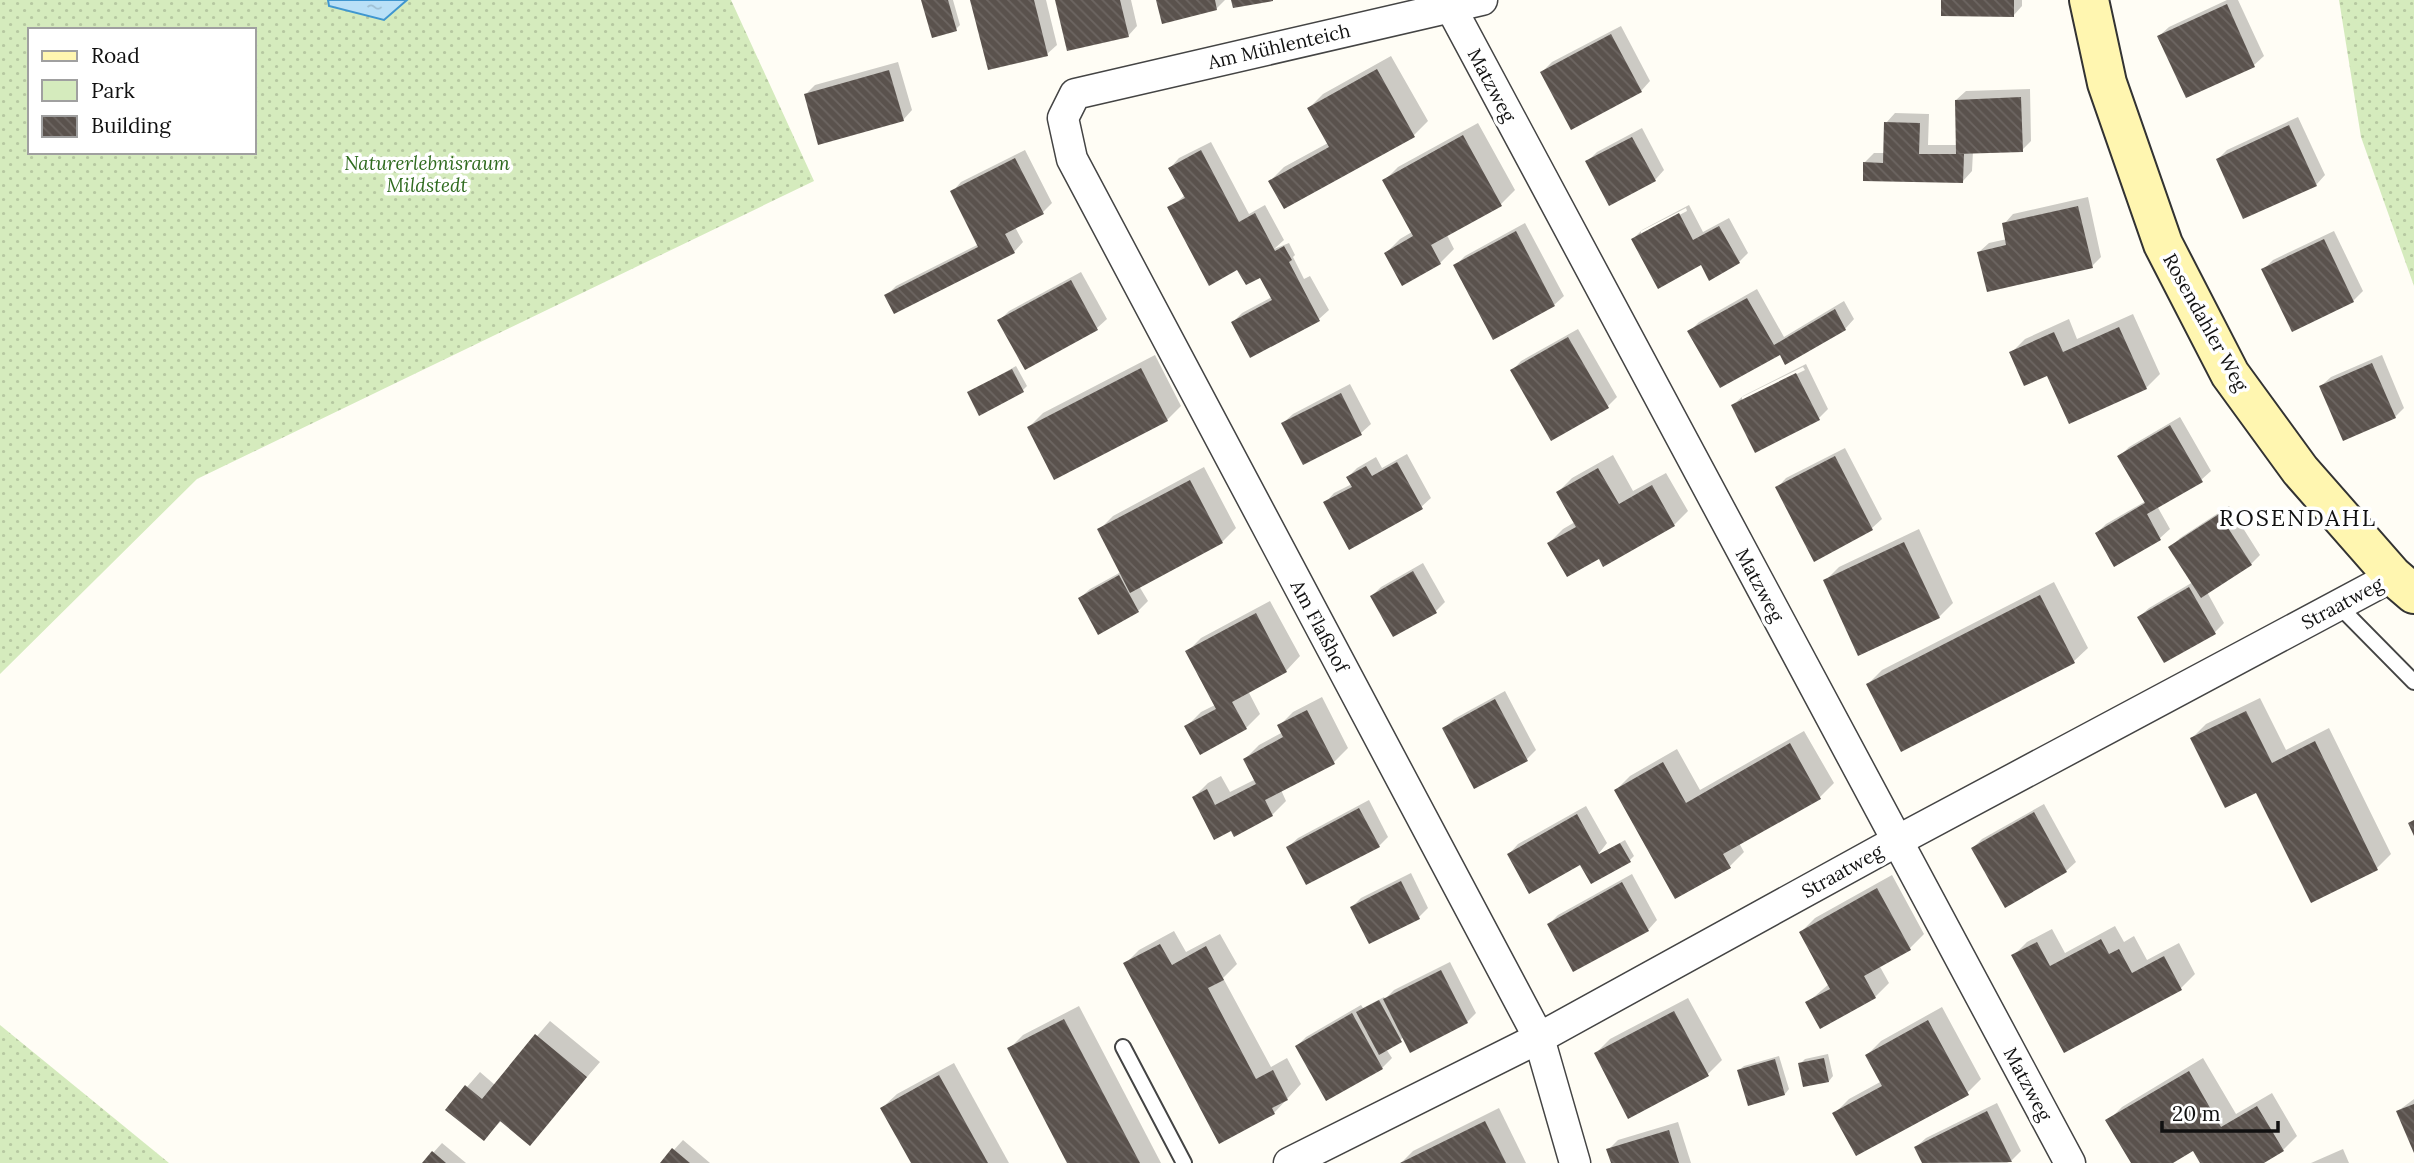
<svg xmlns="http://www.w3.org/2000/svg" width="2414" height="1163" viewBox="0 0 2414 1163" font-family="Lora,serif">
<defs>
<pattern id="green-dots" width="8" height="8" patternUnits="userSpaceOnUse" patternTransform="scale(1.75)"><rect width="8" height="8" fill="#d5ebbd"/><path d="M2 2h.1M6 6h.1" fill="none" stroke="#b6c8a1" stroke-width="1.8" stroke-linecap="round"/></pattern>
<pattern id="water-ripples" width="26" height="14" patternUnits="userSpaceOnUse" patternTransform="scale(1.75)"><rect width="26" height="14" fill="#b9e0f7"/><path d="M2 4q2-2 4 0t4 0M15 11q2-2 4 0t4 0" fill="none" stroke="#9ebfd3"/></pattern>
<pattern id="building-back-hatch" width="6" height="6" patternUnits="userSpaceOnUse" patternTransform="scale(1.75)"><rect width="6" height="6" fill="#5a524d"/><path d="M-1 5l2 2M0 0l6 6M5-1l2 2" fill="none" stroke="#6d6662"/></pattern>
</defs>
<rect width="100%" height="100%" fill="#fffdf5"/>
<g fill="url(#green-dots)" fill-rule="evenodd">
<path d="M0,0H731L814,181L197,479L0,674ZM30,30H254V152H30Z"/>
<polygon points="2339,0 2414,0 2414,286 2361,137"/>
<polygon points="0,1025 169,1163 0,1163"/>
</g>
<polygon fill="url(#water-ripples)" stroke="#3f96cf" stroke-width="2" points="328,0 407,0 384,20 329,6"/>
<g fill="#0003" fill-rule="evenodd">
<polygon points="923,0 953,0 960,25 956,29"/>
<polygon points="972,0 1046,0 1057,45 1047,54"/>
<polygon points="1057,0 1131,0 1137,26 1128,36"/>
<polygon points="1158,0 1225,0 1216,9"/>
<polygon points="1943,0 2022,0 2022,6 2013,16"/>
<polygon points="2227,0 2238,0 2264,56 2254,65 2186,96 2159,36 2169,27"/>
<polygon points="1621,26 1650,81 1641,91 1542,72 1552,62"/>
<polygon points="1391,56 1428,121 1414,135 1270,181 1284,167 1328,143 1309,108 1323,94"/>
<polygon points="898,62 912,110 903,120 806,94 815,85"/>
<polygon points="2030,89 2031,141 2022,150 1973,151 1972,171 1963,181 1865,162 1874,153 1885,153 1886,123 1895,113 1929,114 1928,145 1958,145 1956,100 1966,91"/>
<polygon points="2298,117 2325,175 2316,185 2218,159 2227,150"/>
<polygon points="1478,123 1515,190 1501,204 1447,235 1454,249 1440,263 1386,253 1400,239 1412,232 1384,181 1398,167"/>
<polygon points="1642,128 1664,170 1655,180 1587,162 1597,152"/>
<polygon points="1211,142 1249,214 1265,205 1284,240 1274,249 1289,243 1295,255 1293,257 1304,279 1310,276 1329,310 1319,319 1251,356 1233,322 1242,313 1272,297 1260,275 1238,268 1170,208 1185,195 1170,168 1179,158"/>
<polygon points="1025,150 1052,203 1043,212 1015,227 1023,242 1014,252 887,295 896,286 979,244 952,192 961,182"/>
<polygon points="2088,197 2101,257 2092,266 1979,252 1989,243 2007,239 2004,224 2013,214"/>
<path d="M1689,205L1703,232L1729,218L1748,253L1739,262L1701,263L1633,239L1642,230ZM1686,208L1687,211L1641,235V231Z"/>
<polygon points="1525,223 1564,296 1554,305 1455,266 1465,256"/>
<polygon points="2334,231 2363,291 2353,301 2264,269 2273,260"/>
<polygon points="1081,272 1107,319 1097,328 1026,368 1000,320 1009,311"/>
<polygon points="1757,289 1784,337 1844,301 1854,319 1845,329 1780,352 1690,331 1699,322"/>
<polygon points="2133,314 2160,374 2146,388 2048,373 2011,353 2025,339 2069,319 2077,339"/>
<polygon points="1578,329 1617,397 1608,406 1552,439 1512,371 1521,361"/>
<polygon points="1155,355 1181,406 1167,420 1029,427 1043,413"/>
<polygon points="2382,355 2404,408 2395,417 2321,386 2331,377"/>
<path d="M1806,364L1828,409L1819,418L1733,405L1743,396ZM1803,367L1805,370L1742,401V397Z"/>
<polygon points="1016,366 1027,386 1023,390 969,393"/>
<polygon points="1350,384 1371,424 1361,433 1304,463 1283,423 1293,414"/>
<polygon points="2180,417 2211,471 2201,480 2157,506 2170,529 2160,538 2115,564 2097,533 2106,524 2146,501 2120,456 2129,447"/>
<polygon points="1845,448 1882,519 1872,528 1814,559 1777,488 1786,478"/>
<polygon points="1407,454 1431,498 1421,507 1325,503 1334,493 1352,484 1348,477 1357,468 1376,457 1382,468"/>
<polygon points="1613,455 1633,491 1666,473 1688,511 1674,525 1599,557 1549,543 1563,529 1575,522 1558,492 1572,478"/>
<polygon points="1204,467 1236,528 1222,542 1139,586 1148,601 1138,611 1099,633 1080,598 1090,589 1121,572 1099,530 1113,516"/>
<polygon points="2229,506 2260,555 2251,564 2207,592 2224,623 2215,632 2139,617 2149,608 2193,582 2171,547 2180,538"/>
<polygon points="1919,529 1953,603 1939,617 1825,581 1839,567"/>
<polygon points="1423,563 1445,602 1436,611 1372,596 1381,587"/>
<polygon points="2054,582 2088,648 2073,662 1868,684 1882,670"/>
<polygon points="1270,601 1300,656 1286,671 1248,691 1260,714 1246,728 1187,726 1201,712 1215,705 1187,652 1201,638"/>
<polygon points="1505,691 1536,750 1527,759 1444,728 1454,719"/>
<polygon points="1322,697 1348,748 1334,762 1281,790 1286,801 1272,815 1231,828 1194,797 1208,783 1221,776 1230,792 1256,779 1245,759 1259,745 1283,732 1279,726 1293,712"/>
<polygon points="2260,698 2286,750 2329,728 2391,854 2377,868 2311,900 2257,790 2192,738 2206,724"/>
<polygon points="1804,731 1834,783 1820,797 1739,843 1744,852 1730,866 1616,790 1630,776 1677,749 1700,790"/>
<polygon points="1369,800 1388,837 1379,846 1288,847 1298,838"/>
<polygon points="2044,804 2076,862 2066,871 2005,906 1973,848 1982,839"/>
<polygon points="1586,806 1607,843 1597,856 1625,840 1634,856 1630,860 1509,854 1518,844"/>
<polygon points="1411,873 1428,908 1419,917 1352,907 1361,898"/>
<polygon points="1632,874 1657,920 1648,930 1549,924 1558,915"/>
<polygon points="1892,875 1924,934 1910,948 1879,965 1889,983 1875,997 1807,1003 1829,984 1801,932 1815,918"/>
<polygon points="2115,926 2124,942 2134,936 2147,960 2179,943 2195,974 2181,988 2064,1051 2013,956 2027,942 2052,929 2065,953"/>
<polygon points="1174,931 1186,952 1220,934 1237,964 1223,978 1271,1067 1287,1058 1301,1084 1274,1113 1125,964 1139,950"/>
<polygon points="1450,962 1476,1013 1467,1022 1404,1037 1386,1049 1392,1058 1382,1068 1327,1099 1297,1046 1306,1037 1361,1005 1363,1008 1384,997 1385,999 1394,990"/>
<polygon points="1688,998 1722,1060 1708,1074 1596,1053 1610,1039"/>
<polygon points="1079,1006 1161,1163 1069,1163 1009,1049 1023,1035"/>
<polygon points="1942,1007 1981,1079 1967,1093 1835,1113 1849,1099 1882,1081 1867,1055 1881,1041"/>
<polygon points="550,1021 600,1062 530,1143 502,1120 484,1139 448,1109 480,1072 495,1085"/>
<polygon points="1828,1054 1833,1076 1829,1081 1800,1064 1805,1059"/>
<polygon points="1779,1056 1789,1089 1785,1094 1739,1070 1744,1066"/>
<polygon points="2203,1058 2236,1114 2272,1093 2297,1136 2283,1150 2261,1163 2202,1163 2194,1149 2169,1163 2133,1163 2108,1121 2122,1107"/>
<polygon points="954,1063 1009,1163 913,1163 882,1108 897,1094"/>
<polygon points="2414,1099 2414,1149 2398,1111"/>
<polygon points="1997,1103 2021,1151 2011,1161 2007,1163 1924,1163 1916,1147 1926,1138"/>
<polygon points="1499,1108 1526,1163 1401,1163 1413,1151"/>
<polygon points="1678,1122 1691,1163 1613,1163 1608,1150 1618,1140"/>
<polygon points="683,1140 710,1163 662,1163"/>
<polygon points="442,1143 466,1163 424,1163"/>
<polygon points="2343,1149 2349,1163 2311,1163"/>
</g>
<g fill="url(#building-back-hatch)">
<polygon points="921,0 948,0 957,31 932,38"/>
<polygon points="970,0 1034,0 1048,56 988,70"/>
<polygon points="1055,0 1120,0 1129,37 1067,51"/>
<polygon points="1156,0 1215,0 1217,10 1162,24"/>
<polygon points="1231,0 1273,0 1273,1 1233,8"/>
<polygon points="1941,0 2014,0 2014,17 1941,16"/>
<polygon points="2227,4 2255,67 2186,98 2157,36"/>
<polygon points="1611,34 1642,92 1571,130 1540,72"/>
<polygon points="1377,69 1415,137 1284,209 1268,181 1329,147 1307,108"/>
<polygon points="889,70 904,121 818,145 804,94"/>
<polygon points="2021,97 2023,152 1956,154 1955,100"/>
<polygon points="1884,122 1920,123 1919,154 1964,154 1963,183 1863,181 1863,162 1883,163"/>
<polygon points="2289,125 2317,186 2243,219 2216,159"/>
<polygon points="1463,135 1502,206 1431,245 1441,264 1402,286 1384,253 1413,236 1382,180"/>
<polygon points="1632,137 1656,181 1609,206 1585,161"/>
<polygon points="1201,150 1239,222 1255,213 1275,251 1284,246 1292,260 1289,262 1320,321 1250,358 1231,322 1272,300 1260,278 1246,285 1237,270 1209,286 1167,207 1185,198 1168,168"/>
<polygon points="1015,158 1044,214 1005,234 1015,253 894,314 884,295 978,247 950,191"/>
<polygon points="2078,206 2093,268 1987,292 1977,252 2006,245 2002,223"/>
<polygon points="1679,213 1693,240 1719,226 1740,263 1709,281 1701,265 1658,289 1631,239"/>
<polygon points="1516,231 1555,306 1493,340 1453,265"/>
<polygon points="2324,239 2354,302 2292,332 2261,269"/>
<polygon points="1071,280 1098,330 1025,370 997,320"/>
<polygon points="1747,298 1774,345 1835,309 1846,330 1785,365 1780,355 1720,388 1687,331"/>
<polygon points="2119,327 2147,389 2069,424 2047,376 2024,386 2009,352 2054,332 2063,352"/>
<polygon points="1568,337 1609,408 1551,441 1510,370"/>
<polygon points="2372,363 2396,418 2343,441 2319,386"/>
<polygon points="1141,368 1168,421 1054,480 1027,427"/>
<polygon points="1012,369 1024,392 979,416 967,392"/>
<polygon points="1796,373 1820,420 1755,453 1731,405"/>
<polygon points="1341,393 1362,435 1303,465 1281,423"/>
<polygon points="2170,425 2203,482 2147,514 2161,540 2114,567 2095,533 2145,503 2117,456"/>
<polygon points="1835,456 1873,530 1814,562 1775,487"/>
<polygon points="1397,462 1423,509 1349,550 1323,502 1352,487 1346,477 1366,466 1372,476"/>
<polygon points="1598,468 1619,504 1652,485 1675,526 1603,567 1599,559 1567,577 1547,543 1576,527 1556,492"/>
<polygon points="1190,480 1223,543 1130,593 1097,529"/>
<polygon points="2219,514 2252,565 2201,598 2168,547"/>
<polygon points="1904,542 1940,618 1858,656 1823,580"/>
<polygon points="1413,571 1437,613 1393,637 1370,596"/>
<polygon points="1119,575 1139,612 1098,635 1078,598"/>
<polygon points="2189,587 2216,634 2164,663 2137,617"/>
<polygon points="2040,595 2075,663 1901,752 1866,684"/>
<polygon points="1256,613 1287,672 1232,702 1247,729 1200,755 1184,726 1216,709 1185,651"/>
<polygon points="1495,699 1528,761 1474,789 1442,728"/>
<polygon points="1307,710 1335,764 1265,800 1273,816 1234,837 1231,831 1214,840 1192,797 1207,789 1215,805 1256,784 1243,759 1283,737 1277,725"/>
<polygon points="2246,711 2272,763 2315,741 2378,870 2311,903 2256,793 2225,808 2190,738"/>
<polygon points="1790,743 1821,799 1723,854 1731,868 1675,899 1614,790 1663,762 1686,803"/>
<polygon points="1359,808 1380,847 1306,885 1286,847"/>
<polygon points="2034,812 2067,872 2005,908 1971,848"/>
<polygon points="1577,814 1599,854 1620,843 1631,862 1591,884 1580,865 1529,894 1507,854"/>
<polygon points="2414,820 2414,836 2408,823"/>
<polygon points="1401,881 1420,919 1369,944 1350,907"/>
<polygon points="1622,882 1649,931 1573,972 1547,924"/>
<polygon points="1877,888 1911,950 1864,976 1876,998 1820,1029 1805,1002 1830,989 1799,932"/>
<polygon points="2101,939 2109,954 2119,949 2132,973 2164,956 2182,990 2064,1053 2011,955 2037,942 2050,966"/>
<polygon points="1160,944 1172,965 1206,946 1224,980 1208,988 1256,1079 1273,1070 1288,1100 1272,1108 1275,1114 1219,1144 1123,963"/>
<polygon points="1441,970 1468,1023 1410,1053 1383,999"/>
<polygon points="1379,1000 1402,1042 1379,1055 1356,1012"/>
<polygon points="1674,1011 1709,1076 1628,1119 1594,1053"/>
<polygon points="1352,1013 1383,1069 1326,1101 1295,1046"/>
<polygon points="1064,1019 1140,1163 1067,1163 1007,1048"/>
<polygon points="1928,1020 1969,1095 1856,1156 1832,1113 1882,1086 1865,1055"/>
<polygon points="535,1034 587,1077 530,1146 500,1121 484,1141 445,1110 465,1085 482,1099"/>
<polygon points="1824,1058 1829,1082 1803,1087 1798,1063"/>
<polygon points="1775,1059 1785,1095 1748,1106 1737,1070"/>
<polygon points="2189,1071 2221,1127 2257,1106 2284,1151 2264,1163 2200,1163 2193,1151 2173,1163 2131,1163 2105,1120"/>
<polygon points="939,1075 988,1163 911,1163 880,1108"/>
<polygon points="2414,1104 2414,1153 2396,1111"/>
<polygon points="1987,1111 2012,1162 1922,1163 1914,1147"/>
<polygon points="1485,1121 1506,1163 1400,1163"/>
<polygon points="1669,1130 1679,1163 1611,1163 1606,1149"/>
<polygon points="672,1148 690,1163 660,1163"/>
<polygon points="432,1151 446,1163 422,1163"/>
</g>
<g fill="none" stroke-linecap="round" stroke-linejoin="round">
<defs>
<g id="lane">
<polyline points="2338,605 2414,682"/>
<polyline points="1123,1047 1184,1163"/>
</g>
<g id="street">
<polyline points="1482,0 1075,94 1063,118 1072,159 1539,1038 1575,1163"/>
<polyline points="1450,6 2070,1163"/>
<polyline points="1289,1163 1539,1038 1897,841 2393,576"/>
</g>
<polyline id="secondary" points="2089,0 2107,83 2163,244 2230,374 2300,470 2393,576 2414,594"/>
</defs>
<use href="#lane" stroke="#444" stroke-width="18"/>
<use href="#street" stroke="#444" stroke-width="33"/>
<use href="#secondary" stroke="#333" stroke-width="42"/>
<use href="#lane" stroke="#fff" stroke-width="14"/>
<use href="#street" stroke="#fff" stroke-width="30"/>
<use href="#secondary" stroke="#fff6b0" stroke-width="38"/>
</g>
<g text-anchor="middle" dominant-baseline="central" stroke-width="7" stroke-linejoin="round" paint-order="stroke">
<g font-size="19" fill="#111" stroke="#fff">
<text transform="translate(1279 46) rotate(-13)">Am Mühlenteich</text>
<text transform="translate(1492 85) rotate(62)">Matzweg</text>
<text transform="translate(2206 322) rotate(61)">Rosendahler Weg</text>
<text transform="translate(1760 585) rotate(62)">Matzweg</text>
<text transform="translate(2342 603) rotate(-28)">Straatweg</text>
<text transform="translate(1320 626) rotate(62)">Am Flaßhof</text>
<text transform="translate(1842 871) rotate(-29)">Straatweg</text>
<text transform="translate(2028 1084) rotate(62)">Matzweg</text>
</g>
<g font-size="19" font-style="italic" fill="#2f6b1f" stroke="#fff">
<text x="427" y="163">Naturerlebnisraum<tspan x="427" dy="22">Mildstedt</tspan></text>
</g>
<g font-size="23" letter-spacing="2" fill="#111" stroke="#fff">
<text x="2298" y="517">ROSENDAHL</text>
</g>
</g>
<rect x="28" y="28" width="228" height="126" fill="#ffffff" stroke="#a0a0a0" stroke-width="2"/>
<rect x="42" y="51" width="35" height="10" fill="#fff6b0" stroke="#a0a0a0" stroke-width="2"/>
<text x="91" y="63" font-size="21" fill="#111111">Road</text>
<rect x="42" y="80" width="35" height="21" fill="#d5ebbd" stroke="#a0a0a0" stroke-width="2"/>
<text x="91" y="98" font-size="21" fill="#111111">Park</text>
<rect x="42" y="116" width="35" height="21" fill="url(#building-back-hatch)" stroke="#a0a0a0" stroke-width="2"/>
<text x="91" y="133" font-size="21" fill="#111111">Building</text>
<path d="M2162 1121v10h116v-10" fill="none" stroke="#111111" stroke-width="3.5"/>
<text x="2172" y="1121" font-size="21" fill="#111111" stroke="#ffffff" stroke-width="5" paint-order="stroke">20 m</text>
</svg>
